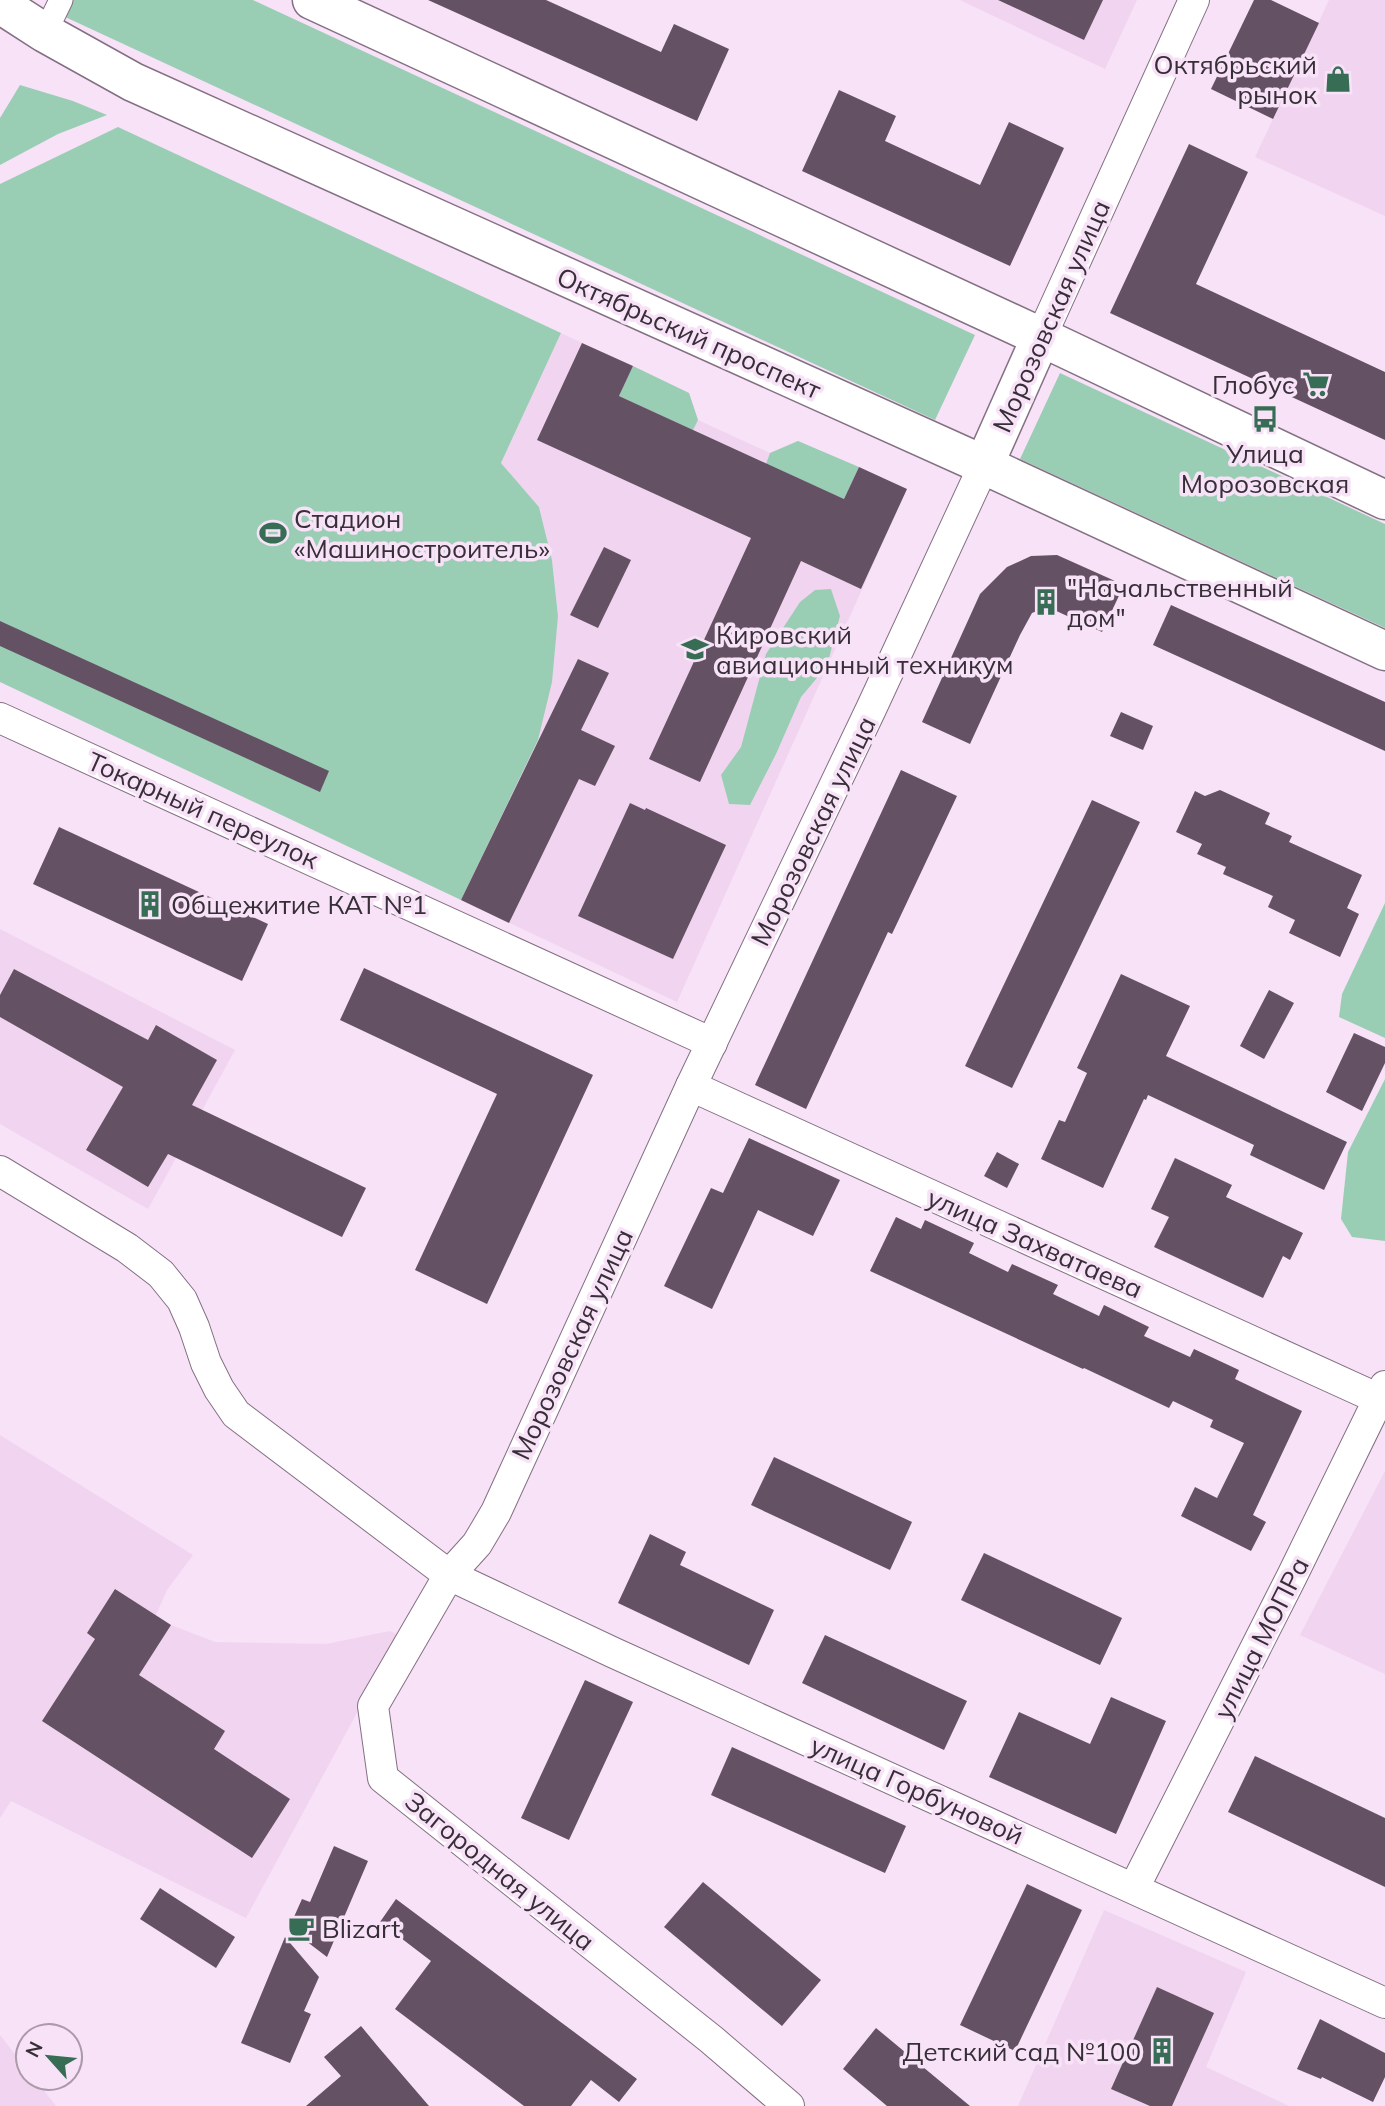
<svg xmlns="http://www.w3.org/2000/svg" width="1385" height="2106" viewBox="0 0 1385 2106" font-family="Mulish,sans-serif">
<rect width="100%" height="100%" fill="#f8e2f7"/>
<g fill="#f1d5f0">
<polygon points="960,0 1137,0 1105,69"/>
<polygon points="1329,0 1385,0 1385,216 1255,157"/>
<polygon points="561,333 689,393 698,420 770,453 798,441 907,489 677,1002 461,900 538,740 558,616 552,560 539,507 501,463"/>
<polygon points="0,929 235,1050 148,1209 0,1124"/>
<polygon points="0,1435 193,1555 167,1590 156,1615 171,1625 215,1642 326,1644 390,1631 399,1635 246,1918 11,1801 0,1818"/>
<polygon points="1385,1471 1385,1674 1300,1635"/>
<polygon points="1104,1910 1246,1972 1206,2067 1289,2106 1018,2106"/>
<polygon points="0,2035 28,2071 28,2078 34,2078 56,2106 0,2106"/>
</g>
<g fill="#9aceb4">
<polygon points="70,0 253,0 975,335 935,420 63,16"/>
<polygon points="20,85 73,101 107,115 58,134 0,165 0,118"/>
<polygon points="118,127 561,333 501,463 539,507 552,560 558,616 552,682 538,740 461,900 0,682 0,184"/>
<polygon points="633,366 689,393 698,420 693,430 619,396"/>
<polygon points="1060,373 1385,524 1385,628 1020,459"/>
<polygon points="798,441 859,467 844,499 766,464 770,453"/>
<polygon points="831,589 840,616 827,666 801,697 776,754 750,805 729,804 721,775 741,747 766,654 800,602 815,590"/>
<polygon points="1385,903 1385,1038 1339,1017 1342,994"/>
<polygon points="1385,1079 1385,1241 1352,1237 1341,1219 1348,1152"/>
</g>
<g fill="#645163">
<polygon points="428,0 546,0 661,52 674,24 729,49 697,121"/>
<polygon points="998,0 1103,0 1084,40"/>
<polygon points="1254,0 1271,0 1319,23 1273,119 1211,89"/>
<polygon points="839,90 896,116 885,141 980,185 1009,122 1064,148 1010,266 802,171"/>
<polygon points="1189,144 1248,172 1196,284 1385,372 1385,440 1110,313"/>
<polygon points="582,343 633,366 619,396 844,499 859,467 907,489 861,589 801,561 700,782 649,759 751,538 537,440"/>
<polygon points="604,547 631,560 598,628 570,615"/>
<polygon points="1057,555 1124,585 1102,632 1052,609 1042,609 1032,613 1020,635 970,744 922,722 980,594 1007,567 1031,556"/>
<polygon points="1171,605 1385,702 1385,751 1153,645"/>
<polygon points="0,621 329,771 320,792 0,646"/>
<polygon points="578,659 609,673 581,730 615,746 595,786 579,779 509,923 461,900"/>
<polygon points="1121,712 1153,726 1143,750 1110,736"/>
<polygon points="901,770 957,796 892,934 888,932 806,1109 755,1085"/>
<polygon points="1220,790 1270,813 1265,824 1292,836 1289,842 1362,875 1347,908 1359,914 1340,957 1289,933 1295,920 1268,907 1273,896 1223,874 1226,867 1197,854 1202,844 1176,832 1195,791 1205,796"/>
<polygon points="1092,800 1140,822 1012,1088 965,1066"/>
<polygon points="630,803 645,810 646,808 726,845 673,959 578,916"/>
<polygon points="59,827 268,924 242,981 33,884"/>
<polygon points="364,968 593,1075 487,1304 415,1270 497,1094 340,1020"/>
<polygon points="14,969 148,1040 156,1025 217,1060 192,1105 366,1188 342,1237 168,1154 148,1187 86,1150 123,1087 0,1017 0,995"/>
<polygon points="1121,974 1190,1006 1166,1056 1347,1142 1324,1190 1250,1155 1254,1145 1148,1095 1146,1100 1144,1099 1103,1188 1041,1159 1059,1120 1065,1122 1087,1073 1077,1068"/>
<polygon points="1269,990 1294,1003 1264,1059 1240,1046"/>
<polygon points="1354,1033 1385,1047 1385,1063 1362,1111 1326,1092"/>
<polygon points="749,1138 840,1180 813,1236 758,1210 712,1309 664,1286 711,1188 723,1193"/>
<polygon points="997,1152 1019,1164 1007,1188 984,1176"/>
<polygon points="1175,1158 1232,1185 1226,1197 1303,1233 1290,1260 1283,1256 1263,1298 1154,1247 1169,1217 1151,1209"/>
<polygon points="896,1217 921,1229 925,1220 974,1243 969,1253 1008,1272 1012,1264 1058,1285 1053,1294 1099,1316 1104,1305 1149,1327 1144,1336 1190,1357 1194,1349 1239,1370 1235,1379 1302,1411 1253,1515 1266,1522 1251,1551 1181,1516 1195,1487 1217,1498 1244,1443 1210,1427 1213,1420 1173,1401 1169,1408 1084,1368 1083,1369 870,1271"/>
<polygon points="774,1457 912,1522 890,1570 751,1505"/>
<polygon points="650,1534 686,1552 680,1565 774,1610 749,1665 618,1603"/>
<polygon points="984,1553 1122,1618 1100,1665 961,1600"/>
<polygon points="115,1589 171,1625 139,1675 225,1731 214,1749 290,1799 252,1858 42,1721 95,1639 87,1633"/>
<polygon points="825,1635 967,1701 944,1750 802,1683"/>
<polygon points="585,1680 633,1702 569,1840 521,1818"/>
<polygon points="1111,1697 1166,1721 1116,1834 989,1777 1019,1712 1090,1744"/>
<polygon points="732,1747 906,1826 885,1873 711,1795"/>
<polygon points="1255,1756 1385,1818 1385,1887 1228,1812"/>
<polygon points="334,1846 368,1861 327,1957 289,1928 302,1899 310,1902"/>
<polygon points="703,1882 821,1980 782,2026 664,1927"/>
<polygon points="1027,1884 1082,1910 1015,2051 960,2025"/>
<polygon points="160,1888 235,1937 216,1968 140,1919"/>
<polygon points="396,1899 637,2079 619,2102 591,2080 571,2106 524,2106 395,2009 431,1961 380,1922"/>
<polygon points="285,1937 319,1977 304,2011 311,2014 290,2063 241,2043"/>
<polygon points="1157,1987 1214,2013 1172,2106 1150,2106 1111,2089"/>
<polygon points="1320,2019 1385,2053 1385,2077 1373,2102 1322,2077 1321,2079 1297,2069"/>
<polygon points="361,2026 380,2049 429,2106 306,2106 341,2076 324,2057"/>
<polygon points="876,2028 970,2106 887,2106 843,2069"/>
</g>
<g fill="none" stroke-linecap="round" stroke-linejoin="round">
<defs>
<polyline id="pedestrian" points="45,33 61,0"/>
<g id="minor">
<polyline points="1041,337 1194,0"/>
<polyline points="0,718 712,1043"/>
<polyline points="691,1086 1379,1399"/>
<polyline points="0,1171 127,1248 161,1274 182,1300 194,1327 206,1363 219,1389 236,1414 449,1575 612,1652 1385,2003"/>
<polyline points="1134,1888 1292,1576 1385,1386"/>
<polyline points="789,2106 712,2040 383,1778 373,1706 449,1575 477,1544 496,1512 691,1086 871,709 984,465"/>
</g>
<g id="primary">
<polyline points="312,0 1041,337 1385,500"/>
<polyline points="0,4 45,33 133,82 984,465 1385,651"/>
<polyline points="984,465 1041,337"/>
</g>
</defs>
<use href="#pedestrian" stroke="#847083" stroke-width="25"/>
<use href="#minor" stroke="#847083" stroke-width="32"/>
<use href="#primary" stroke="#847083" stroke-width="41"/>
<use href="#pedestrian" stroke="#fff" stroke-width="23"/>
<use href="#minor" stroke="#fff" stroke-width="30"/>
<use href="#primary" stroke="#fff" stroke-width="38"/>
</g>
<defs>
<symbol id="shop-bare" viewBox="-9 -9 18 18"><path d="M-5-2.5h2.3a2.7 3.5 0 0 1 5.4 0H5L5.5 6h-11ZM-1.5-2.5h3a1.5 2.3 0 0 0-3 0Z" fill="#366d54" stroke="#f8e2f7" stroke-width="2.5" paint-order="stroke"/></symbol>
<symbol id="supermarket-bare" viewBox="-9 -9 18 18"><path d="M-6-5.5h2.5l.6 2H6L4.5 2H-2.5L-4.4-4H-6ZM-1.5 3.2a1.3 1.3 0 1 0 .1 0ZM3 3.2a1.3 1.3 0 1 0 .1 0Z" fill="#366d54" stroke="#f8e2f7" stroke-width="2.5" paint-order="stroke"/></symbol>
<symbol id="bus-bare" viewBox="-9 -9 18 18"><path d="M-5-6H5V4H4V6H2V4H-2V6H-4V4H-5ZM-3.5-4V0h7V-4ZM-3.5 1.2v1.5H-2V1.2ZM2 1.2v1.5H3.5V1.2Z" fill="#366d54" stroke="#f8e2f7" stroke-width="2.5" paint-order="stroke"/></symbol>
<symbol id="stadium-bare" viewBox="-9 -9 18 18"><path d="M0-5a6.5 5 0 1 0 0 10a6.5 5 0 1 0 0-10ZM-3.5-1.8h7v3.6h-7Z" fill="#366d54" stroke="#f8e2f7" stroke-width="2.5" paint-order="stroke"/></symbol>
<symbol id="building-bare" viewBox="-9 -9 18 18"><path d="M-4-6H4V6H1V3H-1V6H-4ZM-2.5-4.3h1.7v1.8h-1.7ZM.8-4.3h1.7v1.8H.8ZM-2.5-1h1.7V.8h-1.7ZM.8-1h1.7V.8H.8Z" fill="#366d54" stroke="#f8e2f7" stroke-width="2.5" paint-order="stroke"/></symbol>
<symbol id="university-bare" viewBox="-9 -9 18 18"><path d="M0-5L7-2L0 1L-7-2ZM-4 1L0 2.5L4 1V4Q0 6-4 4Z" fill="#366d54" stroke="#f8e2f7" stroke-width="2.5" paint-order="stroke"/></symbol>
<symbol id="cafe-bare" viewBox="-9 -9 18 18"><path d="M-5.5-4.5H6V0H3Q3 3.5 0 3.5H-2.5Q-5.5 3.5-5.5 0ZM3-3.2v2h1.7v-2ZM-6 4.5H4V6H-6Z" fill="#366d54" stroke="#f8e2f7" stroke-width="2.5" paint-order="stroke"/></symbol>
</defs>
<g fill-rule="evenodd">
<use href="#shop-bare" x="1319" y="60" width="38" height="38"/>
<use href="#supermarket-bare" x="1297" y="365" width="38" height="38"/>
<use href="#bus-bare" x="1246" y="400" width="38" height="38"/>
<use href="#stadium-bare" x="254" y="514" width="38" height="38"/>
<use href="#building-bare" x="1027" y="583" width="38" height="38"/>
<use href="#university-bare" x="676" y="630" width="38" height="38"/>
<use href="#building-bare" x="131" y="885" width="38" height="38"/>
<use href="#cafe-bare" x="282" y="1909" width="38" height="38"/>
<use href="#building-bare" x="1143" y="2032" width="38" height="38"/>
</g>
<g text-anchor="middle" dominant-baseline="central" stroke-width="7" stroke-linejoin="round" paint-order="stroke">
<g font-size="26" fill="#372f37" stroke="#f8e2f7" text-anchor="start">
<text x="1317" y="64" text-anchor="end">Октябрьский<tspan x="1317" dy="30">рынок</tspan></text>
<text x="1295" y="384" text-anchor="end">Глобус</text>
<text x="1265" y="453" text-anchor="middle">Улица<tspan x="1265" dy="30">Морозовская</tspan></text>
<text x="294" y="518">Стадион<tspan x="294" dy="30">«Машиностроитель»</tspan></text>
<text x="1067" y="587">"Начальственный<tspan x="1067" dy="30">дом"</tspan></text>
<text x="716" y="634">Кировский<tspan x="716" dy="30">авиационный техникум</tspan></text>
<text x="171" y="904">Общежитие КАТ №1</text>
<text x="322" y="1928">Blizart</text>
<text x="1141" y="2051" text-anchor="end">Детский сад №100</text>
</g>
<g font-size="26" fill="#372f37" stroke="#f8e2f7">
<text transform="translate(1051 316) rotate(-66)">Морозовская улица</text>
<text transform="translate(689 333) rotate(24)">Октябрьский проспект</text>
<text transform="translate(203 810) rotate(24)">Токарный переулок</text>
<text transform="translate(813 831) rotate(-64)">Морозовская улица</text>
<text transform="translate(1035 1243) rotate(24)">улица Захватаева</text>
<text transform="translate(572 1344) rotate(-65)">Морозовская улица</text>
<text transform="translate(1261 1638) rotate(-63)">улица МОПРа</text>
<text transform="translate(917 1790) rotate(24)">улица Горбуновой</text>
<text transform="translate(500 1871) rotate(39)">Загородная улица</text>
</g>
</g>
<g transform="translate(49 2057) rotate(297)"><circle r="33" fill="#f8e2f7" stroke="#ab9aaa" stroke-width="2"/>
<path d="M0-5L12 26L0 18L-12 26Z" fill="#366d54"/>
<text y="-10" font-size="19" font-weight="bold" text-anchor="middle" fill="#372f37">N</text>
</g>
</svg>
